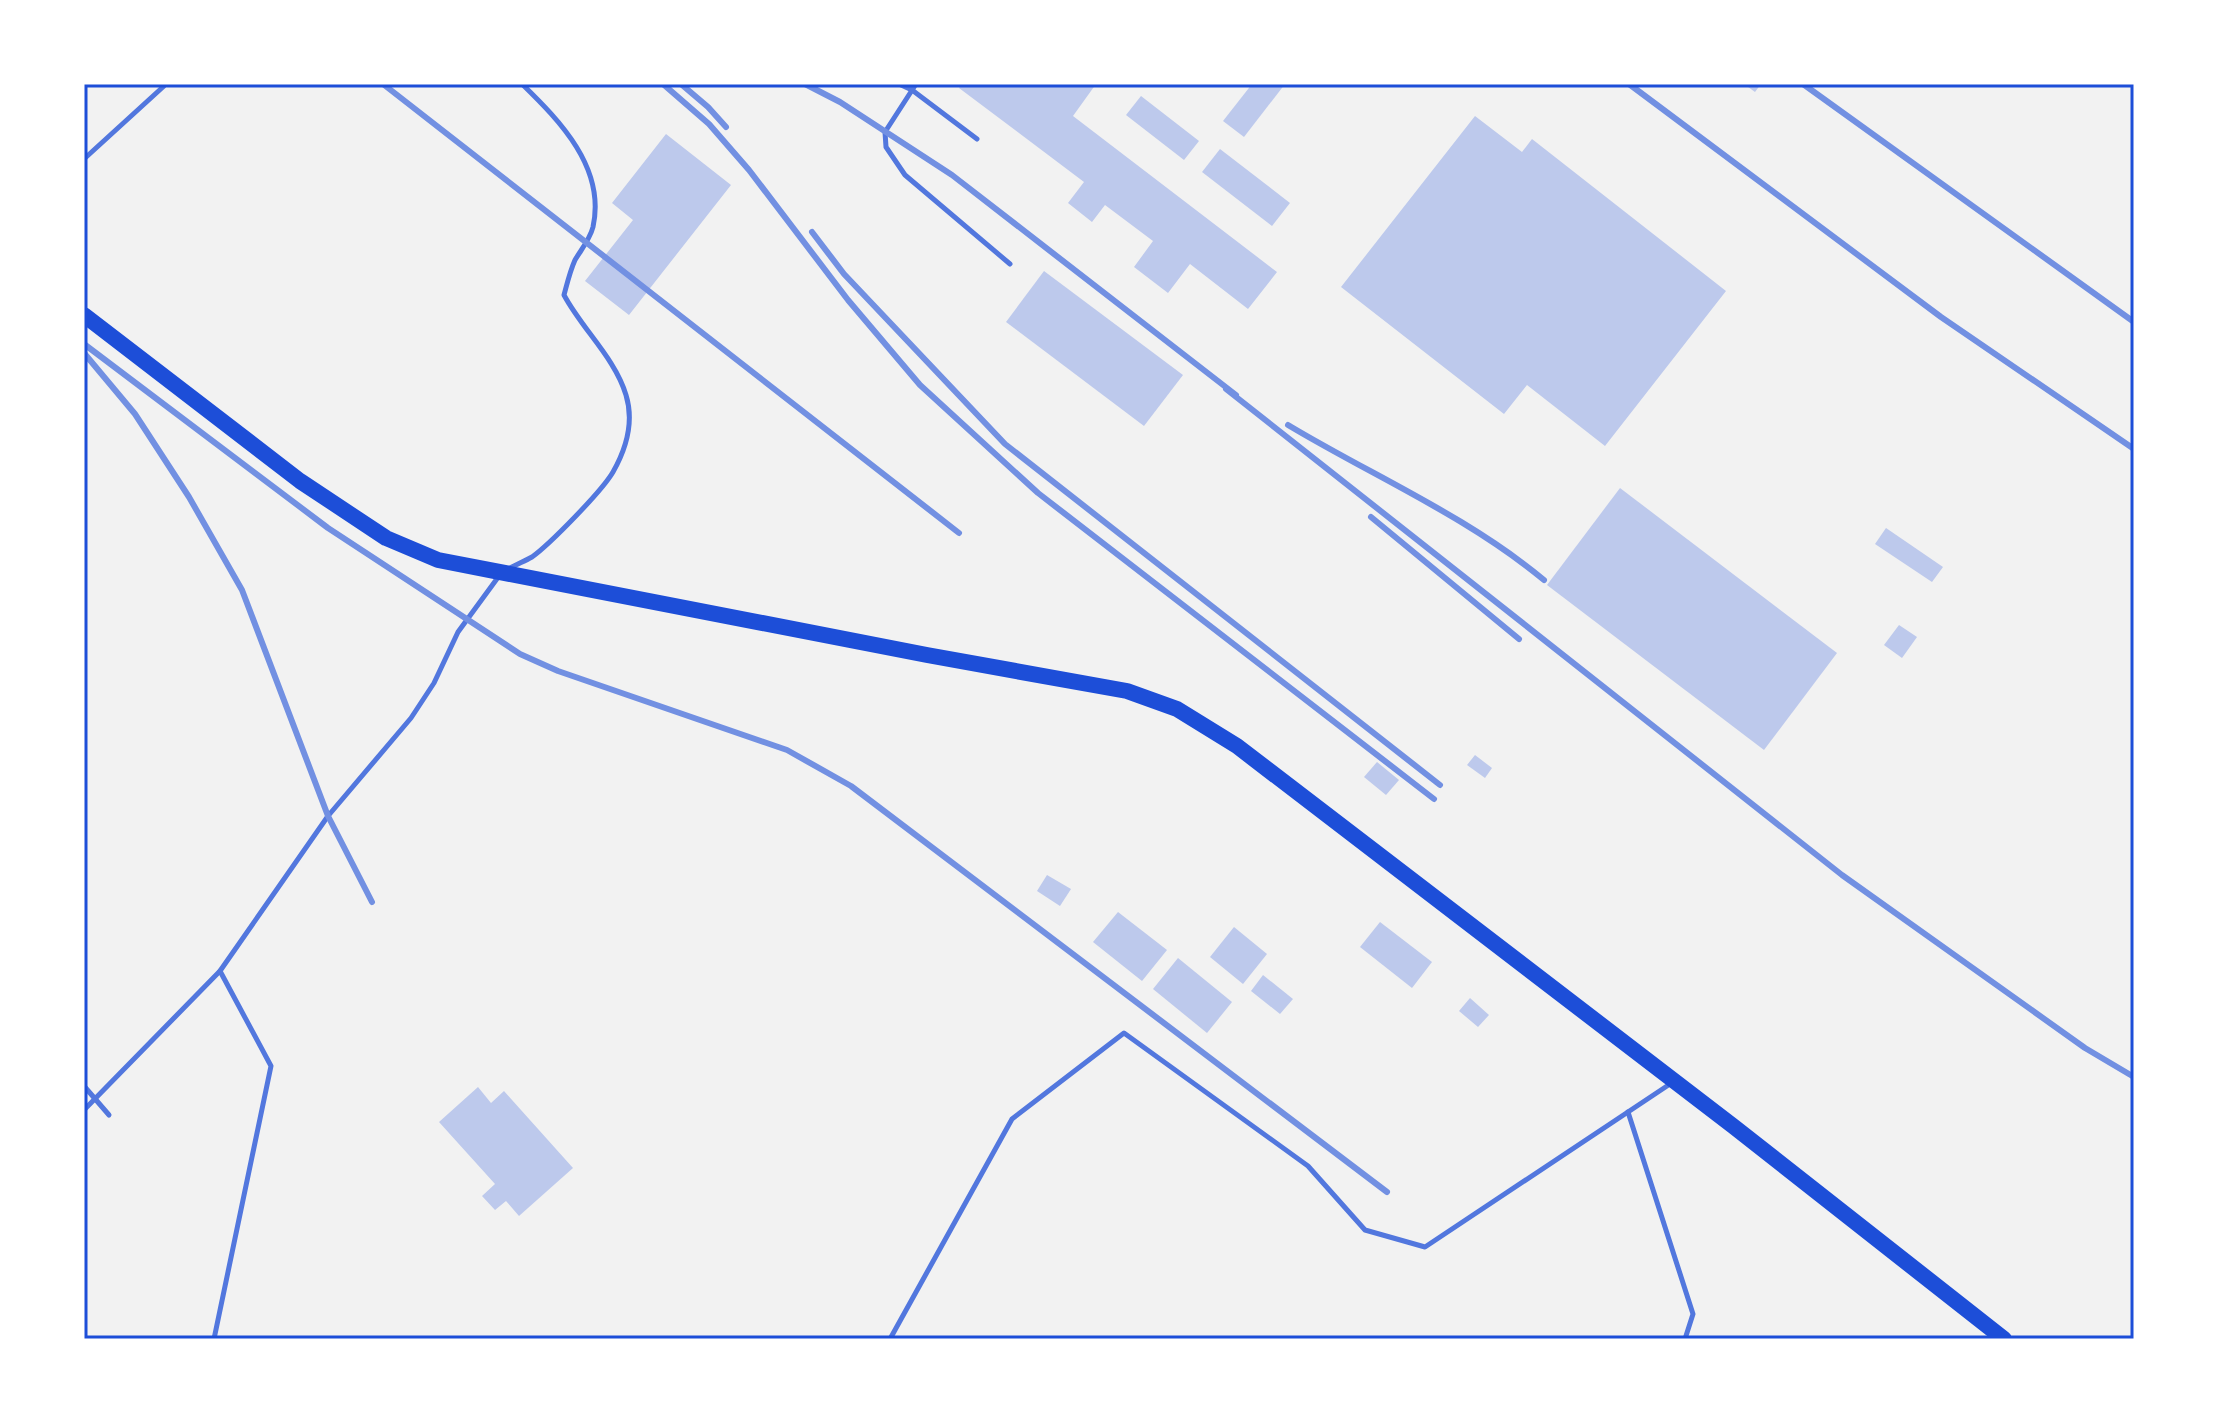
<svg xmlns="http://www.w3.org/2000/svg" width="2218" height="1423" viewBox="0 0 2218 1423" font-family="'Roboto Condensed',sans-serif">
<rect width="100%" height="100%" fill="#f2f2f2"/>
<g fill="#bdc9ec">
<polygon points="962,84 1096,84 1073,116 1277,272 1248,309 1190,264 1168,293 1134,267 1153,241 1105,205 1092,222 1068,203 1084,182 959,88"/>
<polygon points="1252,84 1285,84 1244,137 1223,121"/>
<polygon points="1744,84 1761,84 1755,92"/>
<polygon points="1141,96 1199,141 1184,160 1126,115"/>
<polygon points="1475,116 1522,152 1532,139 1726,291 1605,446 1527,385 1504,414 1341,287"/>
<polygon points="666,134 731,185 629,315 585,281 633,220 612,203"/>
<polygon points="1220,149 1290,203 1272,226 1202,172"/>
<polygon points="1044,271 1183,375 1144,426 1006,322"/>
<polygon points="1620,488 1837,653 1764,750 1547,585"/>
<polygon points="1886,528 1943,567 1932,582 1875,544"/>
<polygon points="1899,625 1917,637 1902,658 1884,645"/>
<polygon points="1475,755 1492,768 1485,778 1467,765"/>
<polygon points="1377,762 1399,780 1386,795 1364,777"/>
<polygon points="1047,875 1071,889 1060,906 1037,891"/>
<polygon points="1118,912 1167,950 1142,981 1093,942"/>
<polygon points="1380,922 1432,962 1412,988 1360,947"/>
<polygon points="1234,927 1267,954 1243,984 1210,957"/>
<polygon points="1178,958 1232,1002 1207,1033 1153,989"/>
<polygon points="1263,975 1293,999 1280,1014 1251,991"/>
<polygon points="1470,998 1489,1015 1478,1027 1459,1011"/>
<polygon points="478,1087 491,1103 504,1091 573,1168 519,1216 506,1201 495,1210 482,1196 495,1184 439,1122"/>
</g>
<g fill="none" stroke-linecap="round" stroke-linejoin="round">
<g stroke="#5277de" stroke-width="5">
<polyline points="899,84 912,90 977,139"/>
<polyline points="916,84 885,132 886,147 905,175 1010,264"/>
<polyline points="84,159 164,86"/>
<path d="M510,568C517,564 525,561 532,557C550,544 602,491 613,472C626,449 634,421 626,395C615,358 582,329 564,295C567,284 570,271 575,260C581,250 590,239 593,227C606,168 560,121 522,84"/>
<polyline points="84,1086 109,1115"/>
<polyline points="84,1110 220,971 328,816 411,718 434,683 458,632 499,576"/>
<polyline points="1628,1112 1693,1314 1685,1339"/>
<polyline points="214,1339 271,1066 220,971"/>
<polyline points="890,1339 1012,1119 1124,1033 1308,1166 1365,1230 1425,1247 1670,1084"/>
</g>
<polyline stroke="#1d4ed8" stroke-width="16" points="84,315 300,481 386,538 438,560 927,655 1127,691 1177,709 1237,746 1733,1126 2004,1339"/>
<g stroke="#7290e2" stroke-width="6">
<polyline points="383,84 959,533"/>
<polyline points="663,84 709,124 749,170 848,300 920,385 1038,493 1434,799"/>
<polyline points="681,84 708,107 726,127"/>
<polyline points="805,84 840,102 952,175 1236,395"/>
<polyline points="1629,84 1941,317 2134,449"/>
<polyline points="1803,84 2134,322"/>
<polyline points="812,232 844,274 1005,444 1440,785"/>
<polyline points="84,344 328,528 520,654 558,671 787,750 851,786 1387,1192"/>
<polyline points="84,353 135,414 189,497 242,590 328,816 372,902"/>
<polyline points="1226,389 1842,875 2085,1048 2134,1077"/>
<path d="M1288,425C1373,476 1467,516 1544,580"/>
<polyline points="1371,517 1519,639"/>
</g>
</g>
<rect width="2218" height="1423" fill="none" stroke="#ffffff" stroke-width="172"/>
<rect x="86" y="86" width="2046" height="1251" fill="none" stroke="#1d4ed8" stroke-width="3"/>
</svg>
